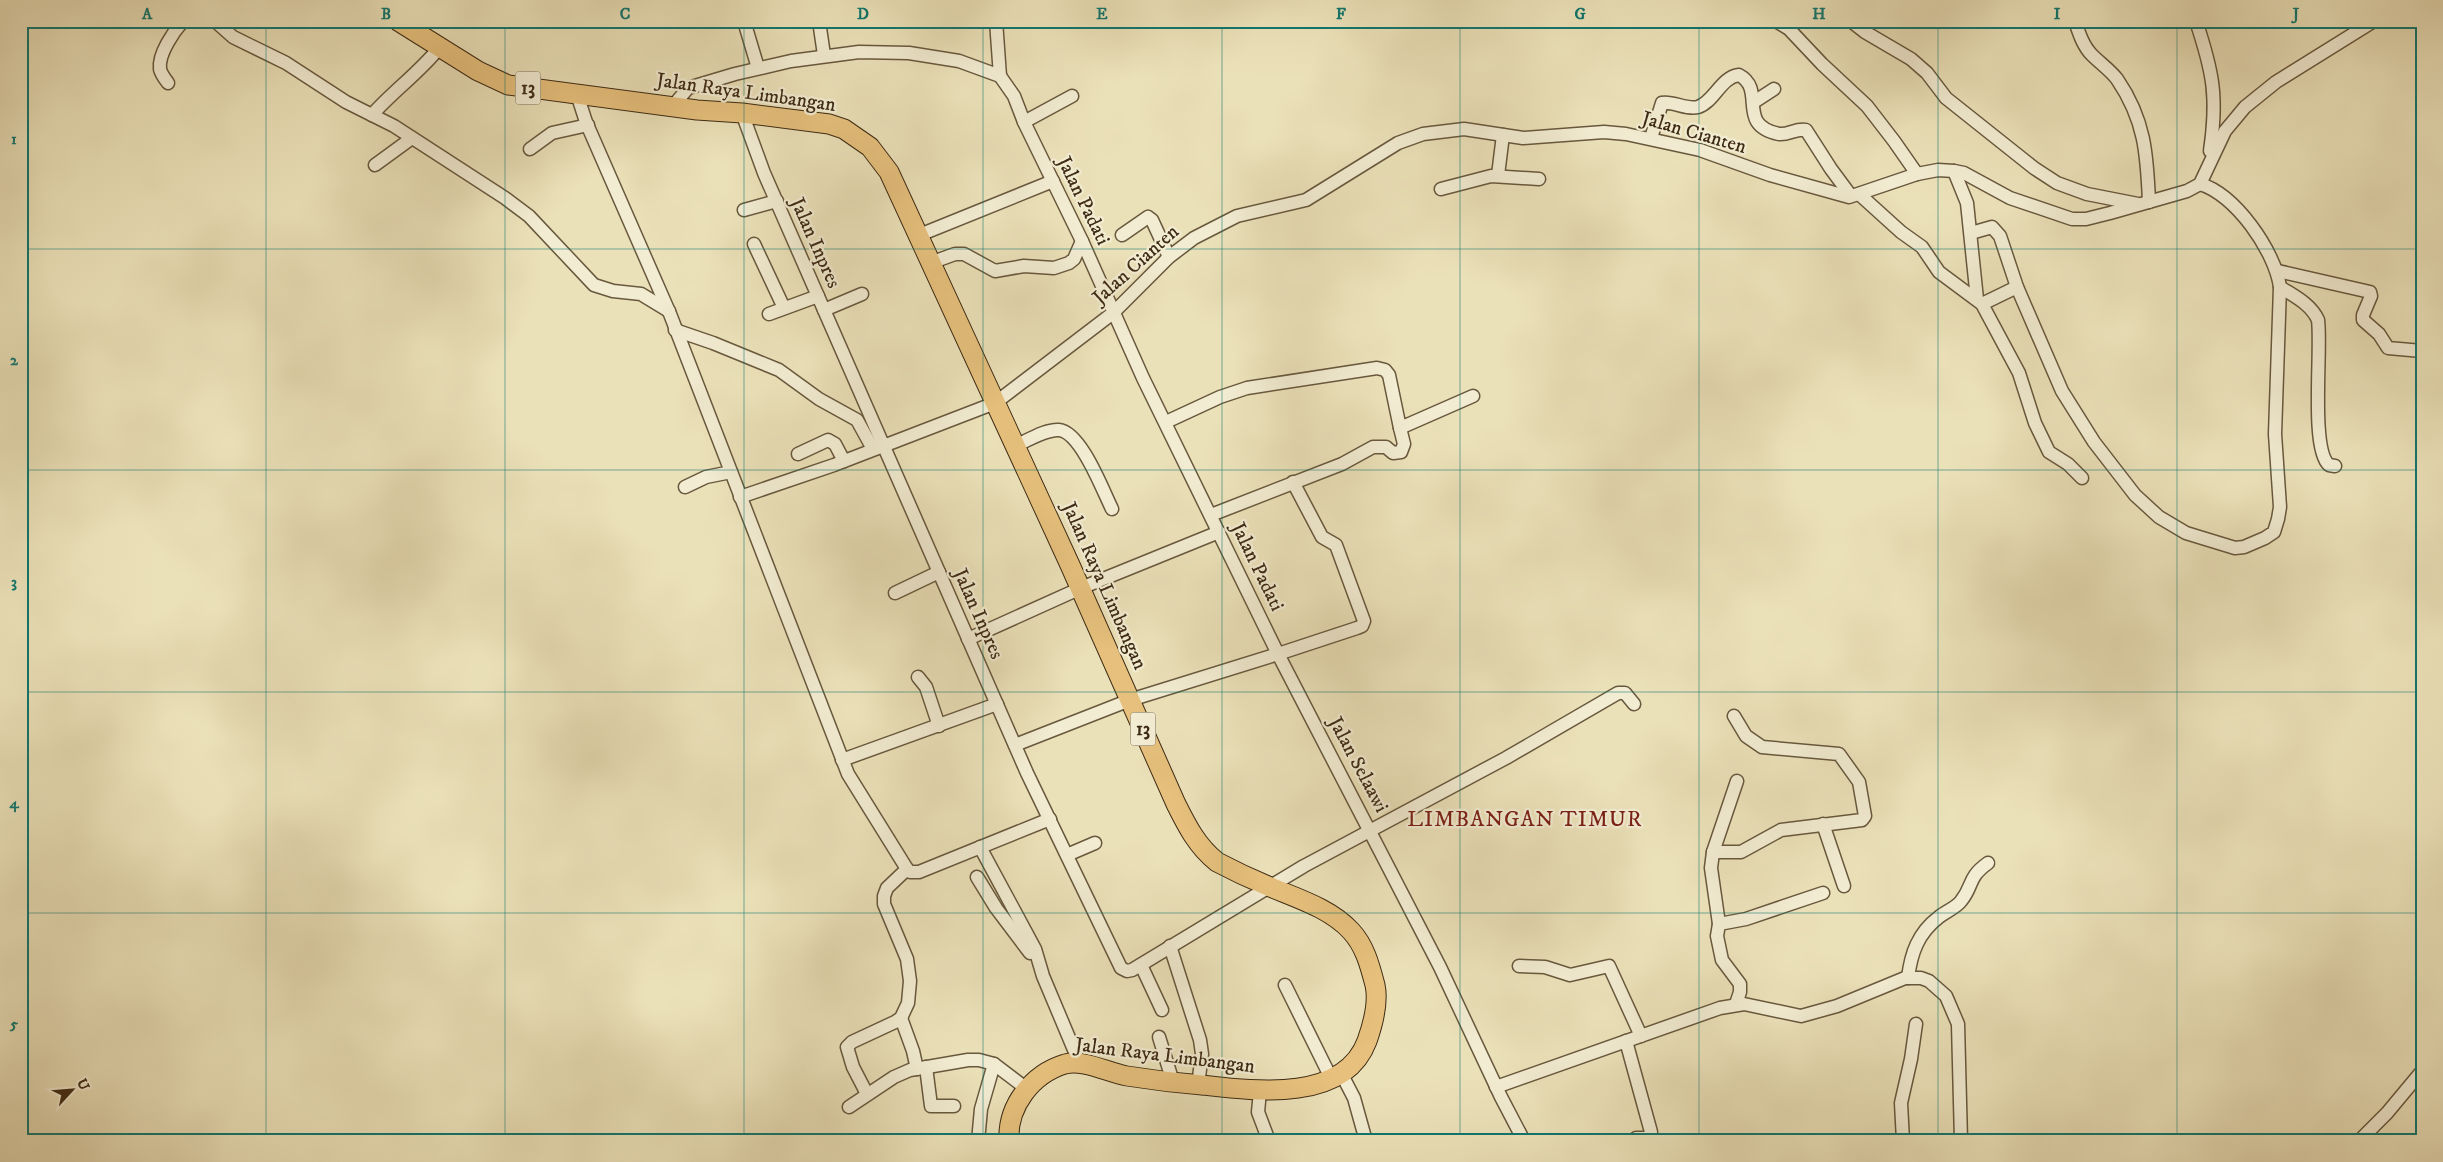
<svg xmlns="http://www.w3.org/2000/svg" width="2443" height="1162" viewBox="0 0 2443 1162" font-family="'IM FELL DW Pica',serif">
<rect width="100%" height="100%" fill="#ebe1b9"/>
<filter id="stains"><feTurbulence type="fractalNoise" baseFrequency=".004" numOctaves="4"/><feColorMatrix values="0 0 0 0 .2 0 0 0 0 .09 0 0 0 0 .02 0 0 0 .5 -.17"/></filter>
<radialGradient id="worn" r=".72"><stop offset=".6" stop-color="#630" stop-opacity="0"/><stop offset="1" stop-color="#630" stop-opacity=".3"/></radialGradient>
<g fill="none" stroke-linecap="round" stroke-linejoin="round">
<defs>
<g id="minor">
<polyline points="215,21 233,37 286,63 346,102 394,126 505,198 529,216 594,285 613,291 641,294 669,311"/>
<polyline points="744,21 758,68"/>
<polyline points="819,21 824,55"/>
<polyline points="996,21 1000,76"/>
<polyline points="1776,21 1789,29 1822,64 1867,106 1894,141 1917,174"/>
<polyline points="1851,21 1865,32 1911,59 1927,73 1946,98 2034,168 2057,183 2087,194 2138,204"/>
<path d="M2075,21C2079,33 2083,46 2092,55C2100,63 2110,70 2117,79C2145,120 2147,154 2149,202"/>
<path d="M2196,21C2213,72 2218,97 2210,151"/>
<path d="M168,83C165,79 161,74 160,69C158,54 174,31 183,21"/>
<polyline points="577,94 586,122 670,314 848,774 907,869 887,888 884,896 884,904 907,959 910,981 908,1003 901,1018 895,1022 852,1042 847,1047 853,1067 867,1094"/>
<polyline points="1754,102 1774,89"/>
<polyline points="673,106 688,88 735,74 791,61 859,52 909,53 959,61 1000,76 1014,96 1024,122 1082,241 1143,378 1278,654 1357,628 1362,626 1364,621 1336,545 1322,537 1293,482"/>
<polyline points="742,113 764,173 1027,773 1121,968 1127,971 1132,970 1304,866 1506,758 1618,693 1625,693 1634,704"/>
<path d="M372,115C393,91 419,73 439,48"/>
<polyline points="1024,122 1072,96"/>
<path d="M1651,138L1662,103C1674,101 1686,110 1698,107C1714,102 1721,77 1739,75C1767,90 1735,125 1779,134C1789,135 1796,128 1806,130L1831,169L1851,196"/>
<polyline points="530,149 552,133 588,125"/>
<polyline points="375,165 412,138"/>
<polyline points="1954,171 1967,203 1977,299"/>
<polyline points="1498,175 1503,135"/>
<polyline points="1441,189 1491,176 1539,179"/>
<polyline points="1859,194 1901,232 1922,247 1939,272 1982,304 2019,373 2035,423 2049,452 2068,464 2082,478"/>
<polyline points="744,210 777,201"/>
<path d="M1971,233L1992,227L2000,236L2017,287L2062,391L2094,442L2135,495L2159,517L2186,533L2235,548L2244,547L2265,538L2274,532L2278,519L2280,507L2275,434L2280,287C2275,251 2235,194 2200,184"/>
<polyline points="1122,235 1148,217 1152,220 1169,257"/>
<polyline points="917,236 1053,181"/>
<polyline points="754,244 784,308"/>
<polyline points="930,263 955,254 964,254 995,271 1024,266 1054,268 1069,263 1074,259 1082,241"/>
<polyline points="2278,271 2370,292 2371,296 2363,315 2363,320 2379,334 2388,348 2422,351"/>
<path d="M2280,287C2294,296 2311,304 2318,320C2322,348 2310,449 2329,465L2335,466"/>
<polyline points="1982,304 2017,287"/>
<polyline points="824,310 862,294"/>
<polyline points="769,314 818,296"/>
<polyline points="675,330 713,343 779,370 819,399 857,420 873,449"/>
<polyline points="1166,422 1220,397 1247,388 1377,368 1385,370 1389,375 1400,428 1473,396"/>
<path d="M1015,446C1027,441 1045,429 1059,430C1081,432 1103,491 1112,509"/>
<polyline points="798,454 828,440 835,444 844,461"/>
<polyline points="685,487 706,477 731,472"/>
<polyline points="740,497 834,465 995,403 1113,313 1169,257 1194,238 1237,216 1306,200 1398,143 1423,134 1464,129 1523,138 1604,132 1626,134 1700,150 1770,175 1849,197 1917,174 1938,170 1954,171 1964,173 2010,198 2072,219 2086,219 2110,213 2187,191 2200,184 2225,131 2245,107 2276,82 2374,21"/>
<polyline points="1211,515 1342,464 1373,447 1386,447 1393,453 1401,452 1404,444 1400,428"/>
<polyline points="895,593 939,572"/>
<polyline points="968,639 1081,588 1219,532"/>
<polyline points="918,677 926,687 939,726"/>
<polyline points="1015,745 1130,700 1278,654 1440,967 1501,1097 1524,1141"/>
<polyline points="842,760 997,704"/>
<polyline points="1823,824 1844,886"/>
<polyline points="980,847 1035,949 1043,976 1080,1064"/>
<polyline points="1713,852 1737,781"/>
<polyline points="1067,855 1095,843"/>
<polyline points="907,869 910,872 919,872 1050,819"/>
<polyline points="977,877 996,908 1030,953"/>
<polyline points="1719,924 1711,868 1713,852 1741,852 1781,830 1862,820 1865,816 1859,782 1839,754 1762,747 1746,736 1734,716"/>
<polyline points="1170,946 1200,1040 1202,1054 1198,1085"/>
<polyline points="1141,965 1162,1010"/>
<polyline points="1519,966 1545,967 1570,975 1609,966 1641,1036"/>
<path d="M1908,978C1911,953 1918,933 1939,917C1946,911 1956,908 1961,901C1974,885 1967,878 1988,863"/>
<polyline points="1285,985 1331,1078"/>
<polyline points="1736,1004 1740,992 1740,984 1722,960 1717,936 1719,924 1746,919 1823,893"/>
<polyline points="901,1018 913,1051 917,1069"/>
<polyline points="1159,1037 1173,1082"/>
<polyline points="1626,1041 1651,1132 1648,1138 1636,1138"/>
<polyline points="926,1067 931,1106 954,1106"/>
<polyline points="1341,1073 1354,1098 1366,1141"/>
<polyline points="1496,1087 1720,1008 1744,1004 1801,1016 1837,1006 1905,978 1921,978 1929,981 1946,996 1958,1024 1961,1141"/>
<polyline points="1260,1091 1258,1112 1269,1141"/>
<polyline points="849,1107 894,1077 910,1070 968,1060 979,1060 994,1064 1027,1089"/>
<polyline points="978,1141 981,1109 994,1064"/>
<polyline points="1903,1141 1901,1103 1911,1059 1916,1024"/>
<polyline points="2359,1141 2387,1113 2422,1071"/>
</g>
<path id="highway" d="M398,21L478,71L508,85L697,110L742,113L829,124L844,129L870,147L889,172L895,185L1070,565L1176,804C1187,826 1197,846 1217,862C1234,871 1251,879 1268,886C1296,898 1330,908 1351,931C1365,946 1370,966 1375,985C1379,1003 1373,1024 1367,1041C1344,1103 1254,1091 1202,1085C1177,1083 1152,1080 1127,1076C1109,1073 1083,1059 1065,1064C1032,1074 1007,1106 1009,1141"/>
</defs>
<use href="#minor" stroke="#68583d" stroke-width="15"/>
<use href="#highway" stroke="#3d2a14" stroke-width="21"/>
<use href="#minor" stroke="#f2ecd2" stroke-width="12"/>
<use href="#highway" stroke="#e6c07c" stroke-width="19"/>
</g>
<path fill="none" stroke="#0f766e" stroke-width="1" stroke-opacity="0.55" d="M266,21V1141M505,21V1141M744,21V1141M983,21V1141M1222,21V1141M1460,21V1141M1699,21V1141M1938,21V1141M2177,21V1141M21,249H2422M21,470H2422M21,692H2422M21,913H2422"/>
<g text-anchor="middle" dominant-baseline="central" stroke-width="4.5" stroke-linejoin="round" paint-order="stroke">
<g fill="#f2ecd2" stroke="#73644d" stroke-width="1">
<rect x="515.5" y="71.5" width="25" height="33" rx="4"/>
<rect x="1130.5" y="712.5" width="25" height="33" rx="4"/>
</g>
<g font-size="19" font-weight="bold" fill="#3d2a14">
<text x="528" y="88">13</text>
<text x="1143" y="729">13</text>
</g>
<g font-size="20" fill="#3d2a14" stroke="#f2ecd2">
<text transform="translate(746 93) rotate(8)">Jalan Raya Limbangan</text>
<text transform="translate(1694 133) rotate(16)">Jalan Cianten</text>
<text transform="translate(1083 201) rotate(64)">Jalan Padati</text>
<text transform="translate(815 243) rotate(66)">Jalan Inpres</text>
<text transform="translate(1136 265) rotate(-42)">Jalan Cianten</text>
<text transform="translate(1257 567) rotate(64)">Jalan Padati</text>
<text transform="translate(1104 586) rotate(66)">Jalan Raya Limbangan</text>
<text transform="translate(978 614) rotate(66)">Jalan Inpres</text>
<text transform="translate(1358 765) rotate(62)">Jalan Selaawi</text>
<text transform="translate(1165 1056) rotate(7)">Jalan Raya Limbangan</text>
</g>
<g font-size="22" letter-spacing="1" fill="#7a1f14" stroke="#f2ecd2">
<text x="1525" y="819">LIMBANGAN TIMUR</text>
</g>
</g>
<rect width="2443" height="1162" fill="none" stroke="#ebe1b9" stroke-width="55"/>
<g transform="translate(72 1090) rotate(64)" stroke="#f2ecd2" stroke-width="4" paint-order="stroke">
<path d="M0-4L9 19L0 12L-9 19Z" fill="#3d2a14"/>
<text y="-8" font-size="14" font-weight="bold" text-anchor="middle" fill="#3d2a14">U</text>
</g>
<rect x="28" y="28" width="2388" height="1106" fill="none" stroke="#0f766e" stroke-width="2"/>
<g font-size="16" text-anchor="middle" font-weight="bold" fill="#0f766e">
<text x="147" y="19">A</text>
<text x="386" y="19">B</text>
<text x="625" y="19">C</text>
<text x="863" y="19">D</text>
<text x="1102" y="19">E</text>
<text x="1341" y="19">F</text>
<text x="1580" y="19">G</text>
<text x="1819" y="19">H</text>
<text x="2057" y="19">I</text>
<text x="2296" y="19">J</text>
<text x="14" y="144">1</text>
<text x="14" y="365">2</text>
<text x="14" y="587">3</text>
<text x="14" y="808">4</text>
<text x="14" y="1029">5</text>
</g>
<rect width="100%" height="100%" filter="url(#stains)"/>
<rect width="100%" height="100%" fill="url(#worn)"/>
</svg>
